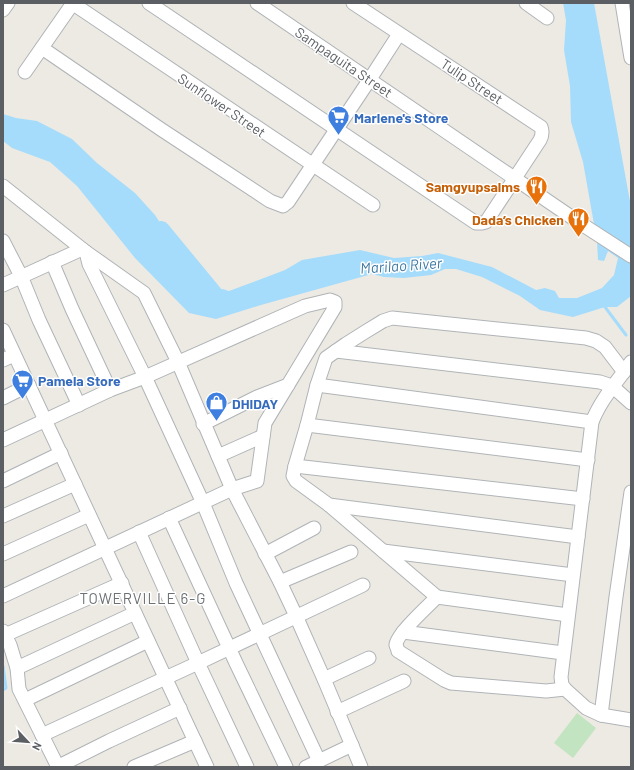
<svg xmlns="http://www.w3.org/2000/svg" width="634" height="770" viewBox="0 0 634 770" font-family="Barlow,sans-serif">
<rect width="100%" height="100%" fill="#edeae3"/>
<polygon fill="#c3e4c0" points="577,713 596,728 573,758 554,743"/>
<polygon fill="#a5dcfb" points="563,3 594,3 631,207 631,296 617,307 605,307 573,317 540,310 520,296 482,277 456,269 445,269 431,275 404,278 384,277 372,274 261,305 216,319 189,313 135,258 77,186 50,162 12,148 3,141 3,114 16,118 37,121 72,139 97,163 135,193 155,215 195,276 213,288 229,291 285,270 302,260 360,250 394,258 422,256 438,253 492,267 536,290 545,288 555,291 559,298 577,298 602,288 614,275 618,258 608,251 604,261 598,260 597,241 583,162 571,122 570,86 564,50 566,20"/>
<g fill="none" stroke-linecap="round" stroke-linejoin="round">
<g stroke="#a5dcfb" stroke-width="3">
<polyline points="604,304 605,307 626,335"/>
<polyline points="3,666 6,688 3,690"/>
</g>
<polyline stroke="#a5dcfb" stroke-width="18" points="161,230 217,298 222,298"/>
<defs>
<g id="minor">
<polyline points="72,3 373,205"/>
<path d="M149,3L476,223H482L486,222L540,140C542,136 543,132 541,127L353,3"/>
<polyline points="257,3 583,225 631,256"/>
<polyline points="526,3 547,18"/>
<polyline points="622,3 631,58"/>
<polyline points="3,10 8,3"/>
<polyline points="42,48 162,130 270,201 283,206 288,202 370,79 399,34"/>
<polyline points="25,72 73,3"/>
<polyline points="3,186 86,252 144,293 178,362 232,489 280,582 296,616 324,679 361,767"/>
<polyline points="3,241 21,276 39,320 79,405"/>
<polyline points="86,252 89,264 145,377 203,503 236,583 319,761"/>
<polyline points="52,262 72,309 110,390"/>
<polyline points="3,285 82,249"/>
<polyline points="3,330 207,767"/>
<polyline points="336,351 600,382 612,386 631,403"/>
<polyline points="3,360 14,355"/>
<path d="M631,362C617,382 601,399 592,422L561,677L562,685L565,689L586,708L601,715L631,720"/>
<polyline points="317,385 592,422"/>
<polyline points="3,398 29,385"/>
<polyline points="203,424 257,397 288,385"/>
<polyline points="307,425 588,460"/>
<polyline points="3,440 110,390 145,377 305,306 330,300 335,302 335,307 265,423 257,481 232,489 3,596"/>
<polyline points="218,456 263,436"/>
<polyline points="295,466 583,499"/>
<polyline points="3,481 61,453"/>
<polyline points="329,505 578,537"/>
<polyline points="3,516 75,484"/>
<polyline points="169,518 236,663 286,767"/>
<polyline points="139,532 198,663 247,767"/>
<polyline points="383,551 573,575"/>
<polyline points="3,554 89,515"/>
<polyline points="265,554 314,528"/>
<polyline points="280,582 351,552"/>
<polyline points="437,597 568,615"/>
<polyline points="3,631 10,645 17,668 19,689 58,767"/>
<polyline points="403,632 563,653"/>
<polyline points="5,635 122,583"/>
<polyline points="17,668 135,613"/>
<polyline points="324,679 369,658"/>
<path d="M565,689L546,691L451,683L444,680L398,651C398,650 396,645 396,645C396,635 429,605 437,597L329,505L296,481L293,476L295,466L307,425L317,385L326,358L346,344L365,332L383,321L392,318L586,338L596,341L605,347L624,372"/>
<polyline points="25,700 148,641"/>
<polyline points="337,712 404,681"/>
<polyline points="601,715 616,597 631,492"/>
<polyline points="42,735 198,663 363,585"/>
<polyline points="57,767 109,741 180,708"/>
<polyline points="134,767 195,741"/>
<polyline points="306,767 352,745"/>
</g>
</defs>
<use href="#minor" stroke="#b0b4b7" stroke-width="15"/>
<use href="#minor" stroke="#fff" stroke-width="13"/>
</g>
<defs>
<symbol id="supermarket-pin" viewBox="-11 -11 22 30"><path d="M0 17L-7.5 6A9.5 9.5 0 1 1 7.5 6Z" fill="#3f7fe0" stroke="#fff"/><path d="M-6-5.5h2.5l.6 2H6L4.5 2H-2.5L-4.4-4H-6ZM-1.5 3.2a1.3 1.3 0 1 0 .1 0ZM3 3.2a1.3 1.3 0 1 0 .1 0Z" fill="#fff"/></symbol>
<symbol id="restaurant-pin" viewBox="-11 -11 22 30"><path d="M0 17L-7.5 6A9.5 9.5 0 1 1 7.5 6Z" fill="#e8710a" stroke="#fff"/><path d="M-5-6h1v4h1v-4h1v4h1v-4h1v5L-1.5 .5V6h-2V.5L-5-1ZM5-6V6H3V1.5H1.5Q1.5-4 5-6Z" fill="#fff"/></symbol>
<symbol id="shop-pin" viewBox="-11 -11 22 30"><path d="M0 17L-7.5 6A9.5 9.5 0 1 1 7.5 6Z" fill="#3f7fe0" stroke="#fff"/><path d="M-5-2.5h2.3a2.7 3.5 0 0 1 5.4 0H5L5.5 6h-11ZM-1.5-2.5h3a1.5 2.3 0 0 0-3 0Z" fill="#fff"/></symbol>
</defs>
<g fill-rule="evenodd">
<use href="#supermarket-pin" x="326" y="104" width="25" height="34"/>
<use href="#restaurant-pin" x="524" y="174" width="25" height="34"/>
<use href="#restaurant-pin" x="566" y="206" width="25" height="34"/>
<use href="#supermarket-pin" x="10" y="368" width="25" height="34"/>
<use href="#shop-pin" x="204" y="390" width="25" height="34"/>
</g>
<g text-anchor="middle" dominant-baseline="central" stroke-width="3" stroke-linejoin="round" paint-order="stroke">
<g font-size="14" fill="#5b5f63" stroke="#fff">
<text transform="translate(344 62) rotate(34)">Sampaguita Street</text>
<text transform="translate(472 81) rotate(33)">Tulip Street</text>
<text transform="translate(222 105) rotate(34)">Sunflower Street</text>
</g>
<g font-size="14" font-weight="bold" fill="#366cbe" stroke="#fff" text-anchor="start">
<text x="354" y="117">Marlene's Store</text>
<text x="38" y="380">Pamela Store</text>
<text x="232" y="403">DHIDAY</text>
</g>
<g font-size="14" font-weight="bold" fill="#c56008" stroke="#fff" text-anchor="end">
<text x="520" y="186">Samgyupsalms</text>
<text x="564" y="219">Dada’s Chicken</text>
</g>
<g font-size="15" font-style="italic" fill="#4179a3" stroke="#fff">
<text transform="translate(401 265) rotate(-4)">Marilao River</text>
</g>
<g font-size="15" letter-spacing="1" fill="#6c7175" stroke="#fff">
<text x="143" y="598">TOWERVILLE 6-G</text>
</g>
</g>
<rect width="634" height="770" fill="none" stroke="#5b5f63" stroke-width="8"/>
<g transform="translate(28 742) rotate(116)" stroke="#ffffff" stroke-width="3" paint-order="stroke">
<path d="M0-3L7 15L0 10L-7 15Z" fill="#5b5f63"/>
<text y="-6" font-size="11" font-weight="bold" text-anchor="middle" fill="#5b5f63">N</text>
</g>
</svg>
